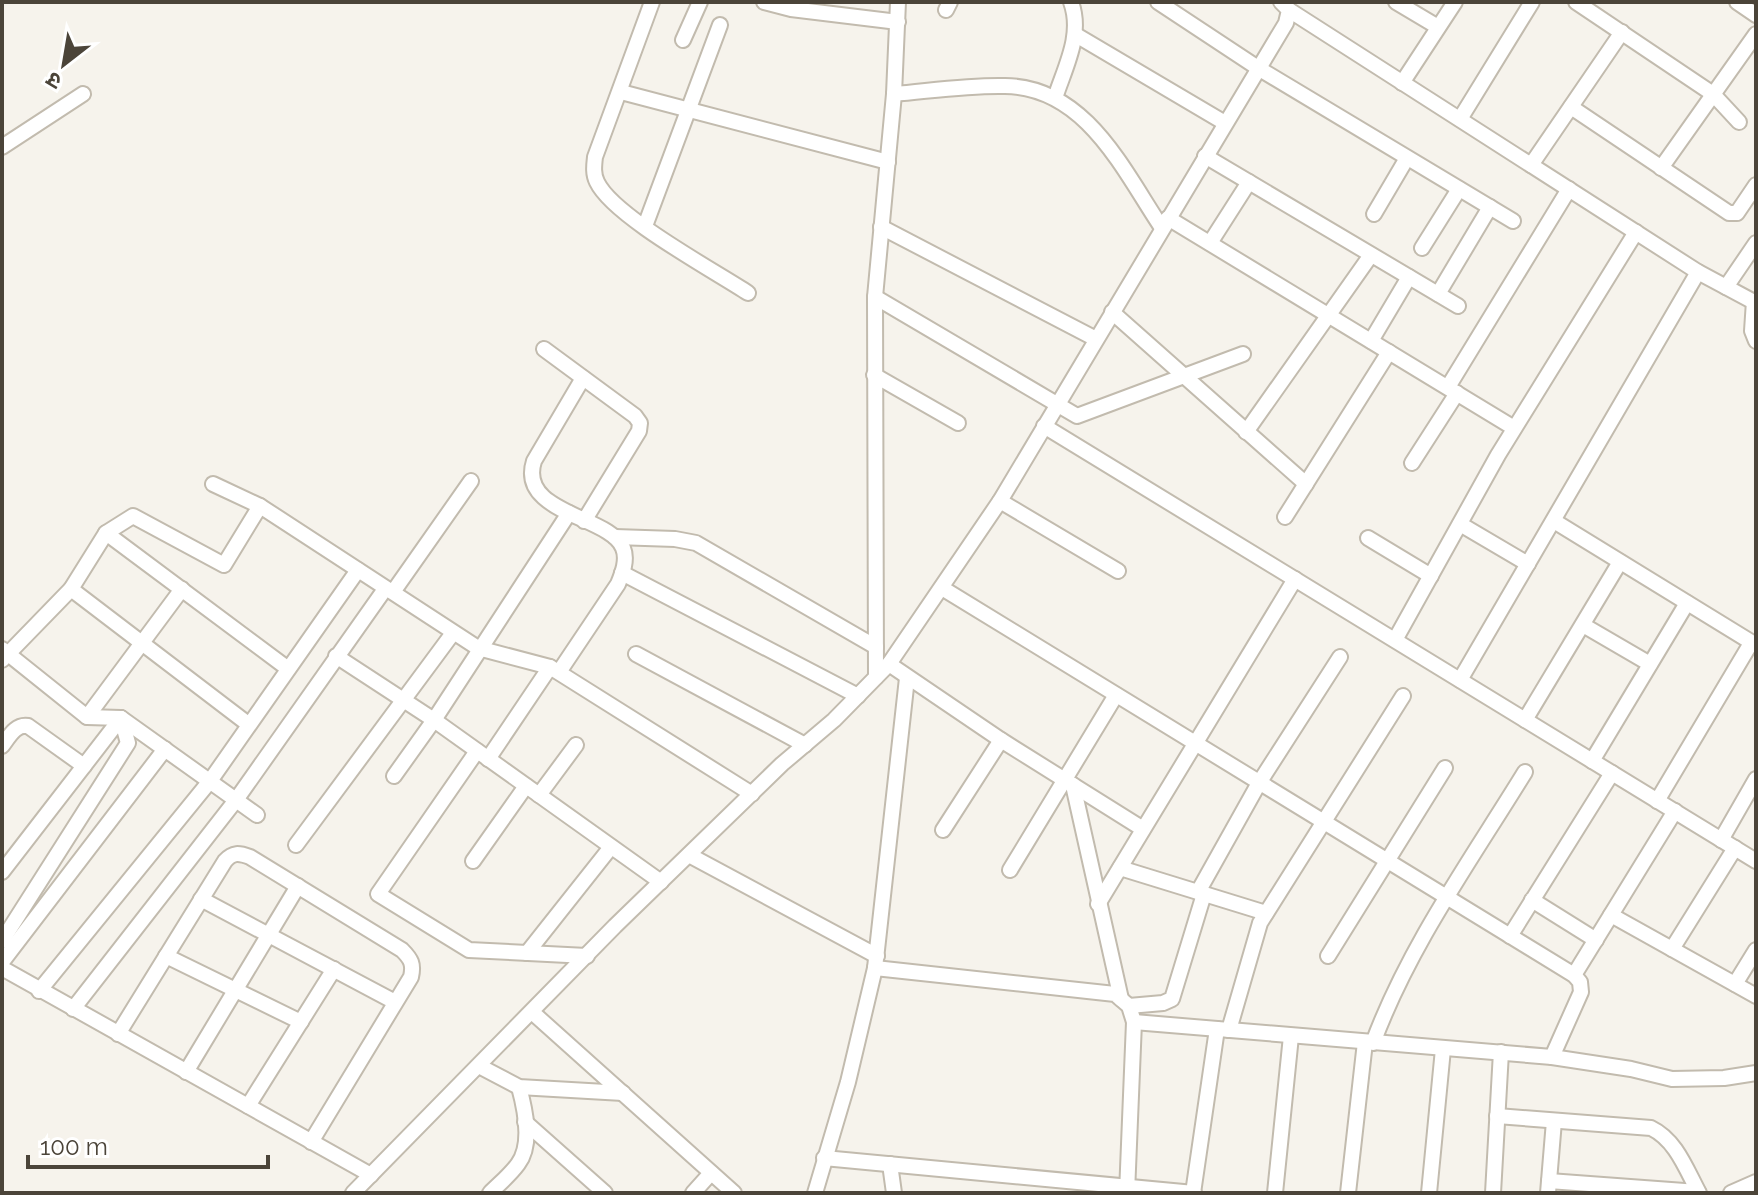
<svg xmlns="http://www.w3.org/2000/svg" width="1758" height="1195" viewBox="0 0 1758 1195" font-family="Raleway,'Noto Sans Devanagari',sans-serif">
<rect width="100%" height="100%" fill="#f6f3ec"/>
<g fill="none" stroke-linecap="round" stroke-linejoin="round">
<defs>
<g id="minor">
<path d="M652,2L595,157C594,166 593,174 597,182C613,216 713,270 748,293"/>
<polyline points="764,2 791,9 898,22"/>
<polyline points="1158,2 1258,68 1513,221"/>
<polyline points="1396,2 1438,27"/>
<polyline points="1576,2 1713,94 1739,122"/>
<polyline points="1737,2 1756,15"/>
<polyline points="946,10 950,2"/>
<polyline points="1289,10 1698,272 1756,303"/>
<polyline points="1076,35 1225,123"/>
<polyline points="683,40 700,2"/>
<polyline points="1402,83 1455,2"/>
<polyline points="621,92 888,162"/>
<path d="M894,94C930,91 968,85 1005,86C1086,87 1123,170 1162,228"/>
<path d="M1055,98C1065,67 1083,35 1071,2"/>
<polyline points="1571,107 1729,213 1737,213 1756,185"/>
<polyline points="1460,119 1532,2"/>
<polyline points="2,147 83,94"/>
<polyline points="1205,156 1458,306"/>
<polyline points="1531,165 1622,32"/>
<polyline points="1661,168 1756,34"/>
<polyline points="1374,214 1407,158"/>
<polyline points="1168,218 1514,428"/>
<polyline points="645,226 720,25"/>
<polyline points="881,227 1096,339"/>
<polyline points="1210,243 1249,182"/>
<polyline points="1422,248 1459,189"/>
<polyline points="1726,287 1756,243"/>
<polyline points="1438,294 1490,207"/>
<polyline points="875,297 1077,416 1243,354"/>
<polyline points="1754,301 1752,331 1756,341"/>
<polyline points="1112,312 1306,484"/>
<polyline points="1371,341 1409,277"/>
<polyline points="544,349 635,416 640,423 639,431 584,521"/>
<polyline points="874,375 958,423"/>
<polyline points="1448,387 1569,189"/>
<polyline points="1044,426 1756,861"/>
<polyline points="1246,432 1371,255"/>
<polyline points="1412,463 1457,393"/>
<polyline points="213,484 260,506 478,648 550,667 752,794"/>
<polyline points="1000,501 1118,571"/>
<polyline points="1285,517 1389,352"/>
<polyline points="1554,521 1756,645"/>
<polyline points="1460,524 1528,564"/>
<polyline points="106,533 287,668"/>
<polyline points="615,537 675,539 696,543 876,647"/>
<polyline points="1368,538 1431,576"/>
<polyline points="622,573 858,696"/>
<polyline points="942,588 1574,975 1580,982 1581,992 1552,1057"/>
<polyline points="71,589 248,724"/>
<polyline points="393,592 471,481"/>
<polyline points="1583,625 1650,664"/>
<polyline points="1395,640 1498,455 1636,232"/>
<polyline points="2,649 87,717 121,718 257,815"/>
<polyline points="636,654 805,745"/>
<polyline points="336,656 434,720 661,882"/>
<polyline points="2,660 71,589 106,533 133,516 224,565 260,506"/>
<polyline points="889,664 1001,740 1143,829"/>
<path d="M559,672L618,584C622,574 628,560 623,548C611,516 517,514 534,461L583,378"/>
<polyline points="876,677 875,297 894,94 898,2"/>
<polyline points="1460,680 1698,272"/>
<polyline points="87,717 182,589"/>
<polyline points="1525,720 1620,562"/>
<path d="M2,746C9,737 15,724 28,726L84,766"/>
<polyline points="477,751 378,894 469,950 587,956"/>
<polyline points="488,759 550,667"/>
<polyline points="1592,761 1687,603"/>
<polyline points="394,776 434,720 569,513"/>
<polyline points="1073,785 1121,999"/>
<polyline points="539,795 576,745"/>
<polyline points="1657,801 1751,643"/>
<polyline points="943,830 1001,740"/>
<polyline points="1721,840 1756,779"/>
<polyline points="296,845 453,633"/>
<polyline points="689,855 877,956"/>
<polyline points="473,861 526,786"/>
<polyline points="1120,868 1266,913"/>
<polyline points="1010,870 1116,695"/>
<polyline points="2,872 121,718"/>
<polyline points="1198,892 1259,783 1340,657"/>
<polyline points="201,899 395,1002"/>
<polyline points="1532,900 1596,940"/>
<polyline points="1098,904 1295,579"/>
<polyline points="1611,915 1756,996"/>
<polyline points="1510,936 1612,773"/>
<polyline points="2,941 128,743 121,718"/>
<polyline points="1672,949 1735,848"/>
<polyline points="527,953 611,847"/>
<polyline points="166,956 301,1022"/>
<polyline points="1328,956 1445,768"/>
<polyline points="2,962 165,749"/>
<polyline points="2,968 371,1175"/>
<polyline points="875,968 1115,994 1129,1006 1134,1022 1127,1193"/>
<polyline points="1574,975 1675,811"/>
<polyline points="1735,984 1756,950"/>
<polyline points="39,991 210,781 358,570"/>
<polyline points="1129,1006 1163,1003 1172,999 1204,894"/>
<polyline points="73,1009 236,800 385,589"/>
<polyline points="532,1012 734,1193"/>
<polyline points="1134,1022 1552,1057 1631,1069 1672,1079 1724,1078 1756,1073"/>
<polyline points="1229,1030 1260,923 1403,696"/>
<path d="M118,1034L225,861C233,852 239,853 250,857L402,950C411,959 414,964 411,977L311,1142"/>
<path d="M1373,1043C1409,946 1471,860 1525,772"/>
<polyline points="479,1066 519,1087 623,1093"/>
<polyline points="186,1072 298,886"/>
<polyline points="248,1106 334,969"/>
<path d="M1497,1116L1651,1128C1676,1140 1686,1169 1699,1193"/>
<polyline points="525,1122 605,1193"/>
<polyline points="824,1158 1194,1193"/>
<polyline points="890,1164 894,1193"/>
<polyline points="1549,1181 1698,1192"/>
<polyline points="353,1193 615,926 782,764 834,720 889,664 1000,501 1286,23 1289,10 1281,2"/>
<path d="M490,1193C499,1184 510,1175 518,1164C533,1144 525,1109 519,1087"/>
<polyline points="693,1193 711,1173"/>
<polyline points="815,1193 848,1082 875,968 907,678"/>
<polyline points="1193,1193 1217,1029"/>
<polyline points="1275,1193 1291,1036"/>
<polyline points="1348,1193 1365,1042"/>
<polyline points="1429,1193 1443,1049"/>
<polyline points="1493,1193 1501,1052"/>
<polyline points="1548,1193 1554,1121"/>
<polyline points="1731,1193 1756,1182"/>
</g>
</defs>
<use href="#minor" stroke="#c2bbae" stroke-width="18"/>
<use href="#minor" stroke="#fff" stroke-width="14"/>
</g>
<rect width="1758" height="1195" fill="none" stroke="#4b4439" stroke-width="8"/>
<g transform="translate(64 64) rotate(211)" stroke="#ffffff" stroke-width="6" paint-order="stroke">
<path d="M0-6L14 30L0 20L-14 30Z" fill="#4b4439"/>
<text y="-12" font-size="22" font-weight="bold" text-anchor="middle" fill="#4b4439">उ</text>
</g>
<path d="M28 1155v12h240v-12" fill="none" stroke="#4b4439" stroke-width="4"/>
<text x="40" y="1155" font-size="24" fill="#4b4439" stroke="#ffffff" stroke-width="6" paint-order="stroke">100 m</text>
</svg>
